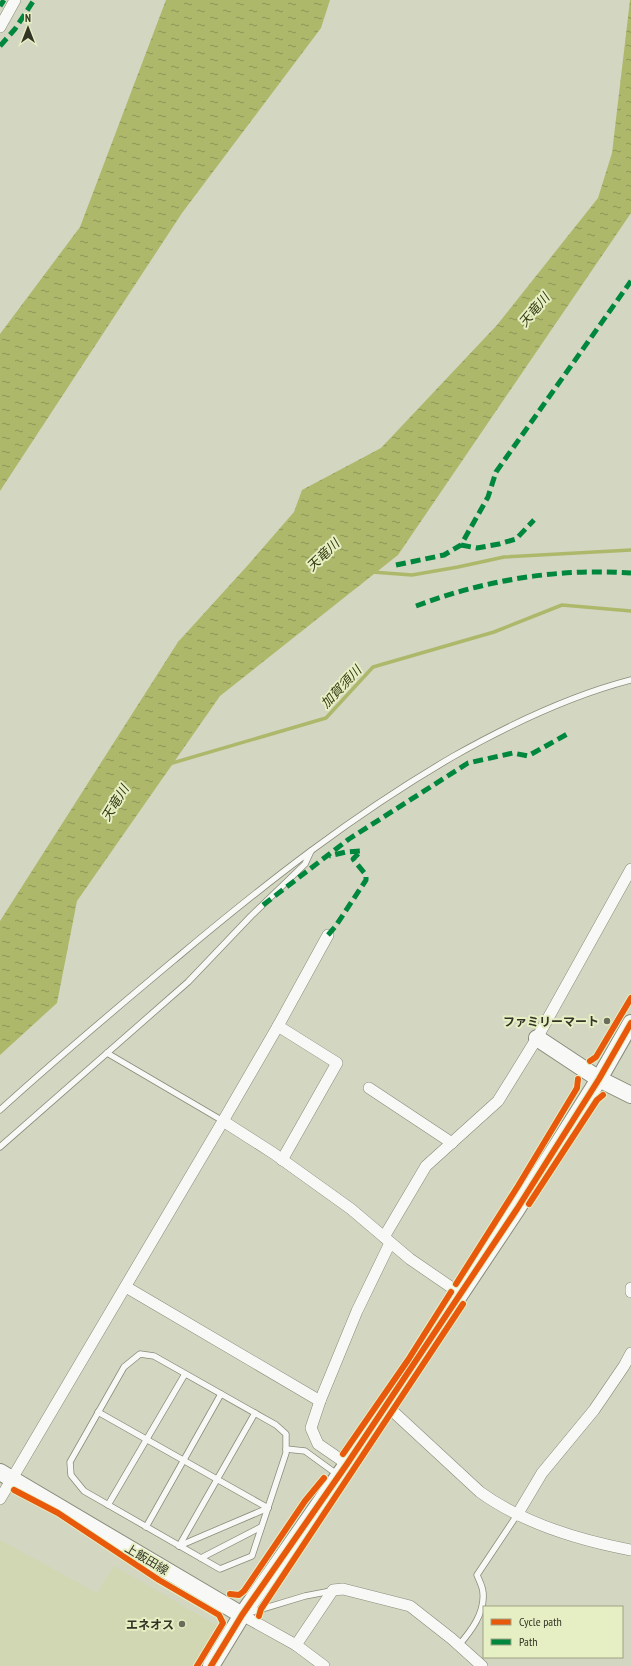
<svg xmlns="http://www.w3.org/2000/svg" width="631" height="1666" viewBox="0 0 631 1666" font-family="'PT Sans Narrow','Noto Sans JP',sans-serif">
<defs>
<pattern id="water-ripples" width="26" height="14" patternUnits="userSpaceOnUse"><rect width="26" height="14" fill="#aeb86b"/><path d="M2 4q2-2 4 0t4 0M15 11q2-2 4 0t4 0" fill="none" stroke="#8e9658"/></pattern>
</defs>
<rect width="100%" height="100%" fill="#d3d6c0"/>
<polygon fill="#d1d7b2" points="0,1540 97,1593 114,1566 219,1627 196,1666 0,1666"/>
<g fill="url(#water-ripples)">
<polygon points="166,0 330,0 321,28 182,213 0,491 0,334 80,227"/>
<polygon points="630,0 631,0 631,213 398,555 220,696 77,901 57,1003 0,1055 0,921 178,642 248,565 294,512 302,490 381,448 497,325 598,198 612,153"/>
</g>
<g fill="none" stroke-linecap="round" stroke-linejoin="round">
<g stroke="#aeb86b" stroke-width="3.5">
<polyline points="372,572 412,575 458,567 504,557 631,550"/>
<polyline points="169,764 326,718 373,667 494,632 562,605 631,611"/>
</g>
<defs>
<g id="lane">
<polyline points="107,1053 223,1121"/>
<path d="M0,1110C58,1057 118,1007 179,956C266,883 354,814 454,756C509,725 569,696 631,680"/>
<polyline points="0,1147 188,982 251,916 305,864 311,851"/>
<polygon points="140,1354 154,1356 276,1425 286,1434 286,1453 252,1556 220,1569 84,1491 71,1475 70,1462 124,1367"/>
<polyline points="98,1412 268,1508"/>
<polyline points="286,1449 305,1451 338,1475"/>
<polyline points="108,1505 185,1374"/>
<polyline points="146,1527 221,1394"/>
<polyline points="179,1546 255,1413"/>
<polyline points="179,1546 268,1508"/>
<polyline points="201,1558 261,1527"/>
<polyline points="249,1613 305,1596 331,1591"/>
<path d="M459,1645C471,1631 485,1613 483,1593C483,1587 479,1580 477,1575L517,1515"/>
</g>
<g id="street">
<polyline points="0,27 15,0"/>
<polyline points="278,1026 337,1063 282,1160"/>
<polyline points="369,1088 452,1143"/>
<polyline points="223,1121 273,1153 351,1209 410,1259 461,1294"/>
<polyline points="384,1237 426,1166 498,1101 537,1038 631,869"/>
<polyline points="126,1287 320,1401 357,1311 390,1243"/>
<polyline points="631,1288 631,1292"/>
<polyline points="320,1401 311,1428 318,1444 347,1464"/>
<path d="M386,1405L480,1492C524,1524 578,1540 631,1550"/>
<polyline points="0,1499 223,1121 278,1026 328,935"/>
<polyline points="517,1515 542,1473 594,1410 624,1366 631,1353"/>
<polyline points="242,1615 296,1645 324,1666"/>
<polyline points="296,1645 333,1590 343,1589 410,1606 452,1639 482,1666"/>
</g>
<g id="secondary">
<polyline points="537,1038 599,1079 631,1095"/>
<polyline points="0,1472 242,1615"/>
<polyline points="211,1666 242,1615 347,1464 517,1209 599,1079 631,1023"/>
</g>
</defs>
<use href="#lane" stroke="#898b7a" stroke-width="7"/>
<use href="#street" stroke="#898b7a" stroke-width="12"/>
<use href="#secondary" stroke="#898b7a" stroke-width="18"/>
<use href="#lane" stroke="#f8f9f6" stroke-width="5.5"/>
<use href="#street" stroke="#f8f9f6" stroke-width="11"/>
<use href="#secondary" stroke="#f8f9f6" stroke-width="16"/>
<g stroke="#00873e" stroke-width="5" stroke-dasharray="10 5" stroke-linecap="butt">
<polyline points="0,6 4,0"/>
<polyline points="0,46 15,29 34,0"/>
<polyline points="461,545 477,548 499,544 516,539 534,520"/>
<polyline points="396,565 444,555 461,545 488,497 496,472 631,281"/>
<path d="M416,606C485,580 557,568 631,573"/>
<polyline points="263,905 349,839 468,763 513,753 528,756 569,733"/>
<polyline points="328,935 335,927 366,880 366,875 353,859 361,851 346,852 329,856"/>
</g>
<defs>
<g id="cycleway">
<polyline points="590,1061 596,1057 631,998"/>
<polyline points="529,1204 597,1100 603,1095"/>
<polyline points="456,1284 518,1186 577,1088 578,1079"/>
<polyline points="343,1454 408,1360 451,1292"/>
<polyline points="14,1490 58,1513 159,1580 219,1615 223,1623 197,1666"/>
<polyline points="230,1594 239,1595 244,1591 305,1501 324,1478"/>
<polyline points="259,1616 261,1609 463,1304"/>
<polyline points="211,1666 242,1615 347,1464 517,1209 599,1079 631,1023"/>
</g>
</defs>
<use href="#cycleway" stroke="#e6eec3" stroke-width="8"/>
<use href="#cycleway" stroke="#e8590c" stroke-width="6"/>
</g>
<g fill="#6a6d5b" stroke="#e6eec3" stroke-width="1.5">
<circle cx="607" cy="1021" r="4"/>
<circle cx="182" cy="1624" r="4"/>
</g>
<g text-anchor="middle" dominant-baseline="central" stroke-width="4" stroke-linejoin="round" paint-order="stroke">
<g font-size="12" font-weight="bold" fill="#323525" stroke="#e6eec3" text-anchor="end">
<text x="599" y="1021">ファミリーマート</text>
<text x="174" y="1624">エネオス</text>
</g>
<g font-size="12" fill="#323525" stroke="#e6eec3">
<text transform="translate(147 1559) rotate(31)">上飯田線</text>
</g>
<g font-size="13" font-style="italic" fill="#353b10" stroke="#e6eec3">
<text transform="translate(534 310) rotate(-50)">天竜川</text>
<text transform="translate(323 555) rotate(-44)">天竜川</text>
<text transform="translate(341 687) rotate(-47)">加賀須川</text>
<text transform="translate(115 803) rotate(-58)">天竜川</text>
</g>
</g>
<rect x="483" y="1606" width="140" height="52" fill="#e6eec3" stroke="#9ea484"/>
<rect x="491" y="1619" width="20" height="6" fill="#e8590c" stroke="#9ea484"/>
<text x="519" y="1626" font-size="12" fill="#323525">Cycle path</text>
<rect x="491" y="1639" width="20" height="6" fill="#00873e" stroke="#9ea484"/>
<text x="519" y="1646" font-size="12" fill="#323525">Path</text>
<g transform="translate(28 28)" stroke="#e6eec3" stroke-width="3" paint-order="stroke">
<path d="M0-3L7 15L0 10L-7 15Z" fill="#323525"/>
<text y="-6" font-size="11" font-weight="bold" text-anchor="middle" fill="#323525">N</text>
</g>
</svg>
